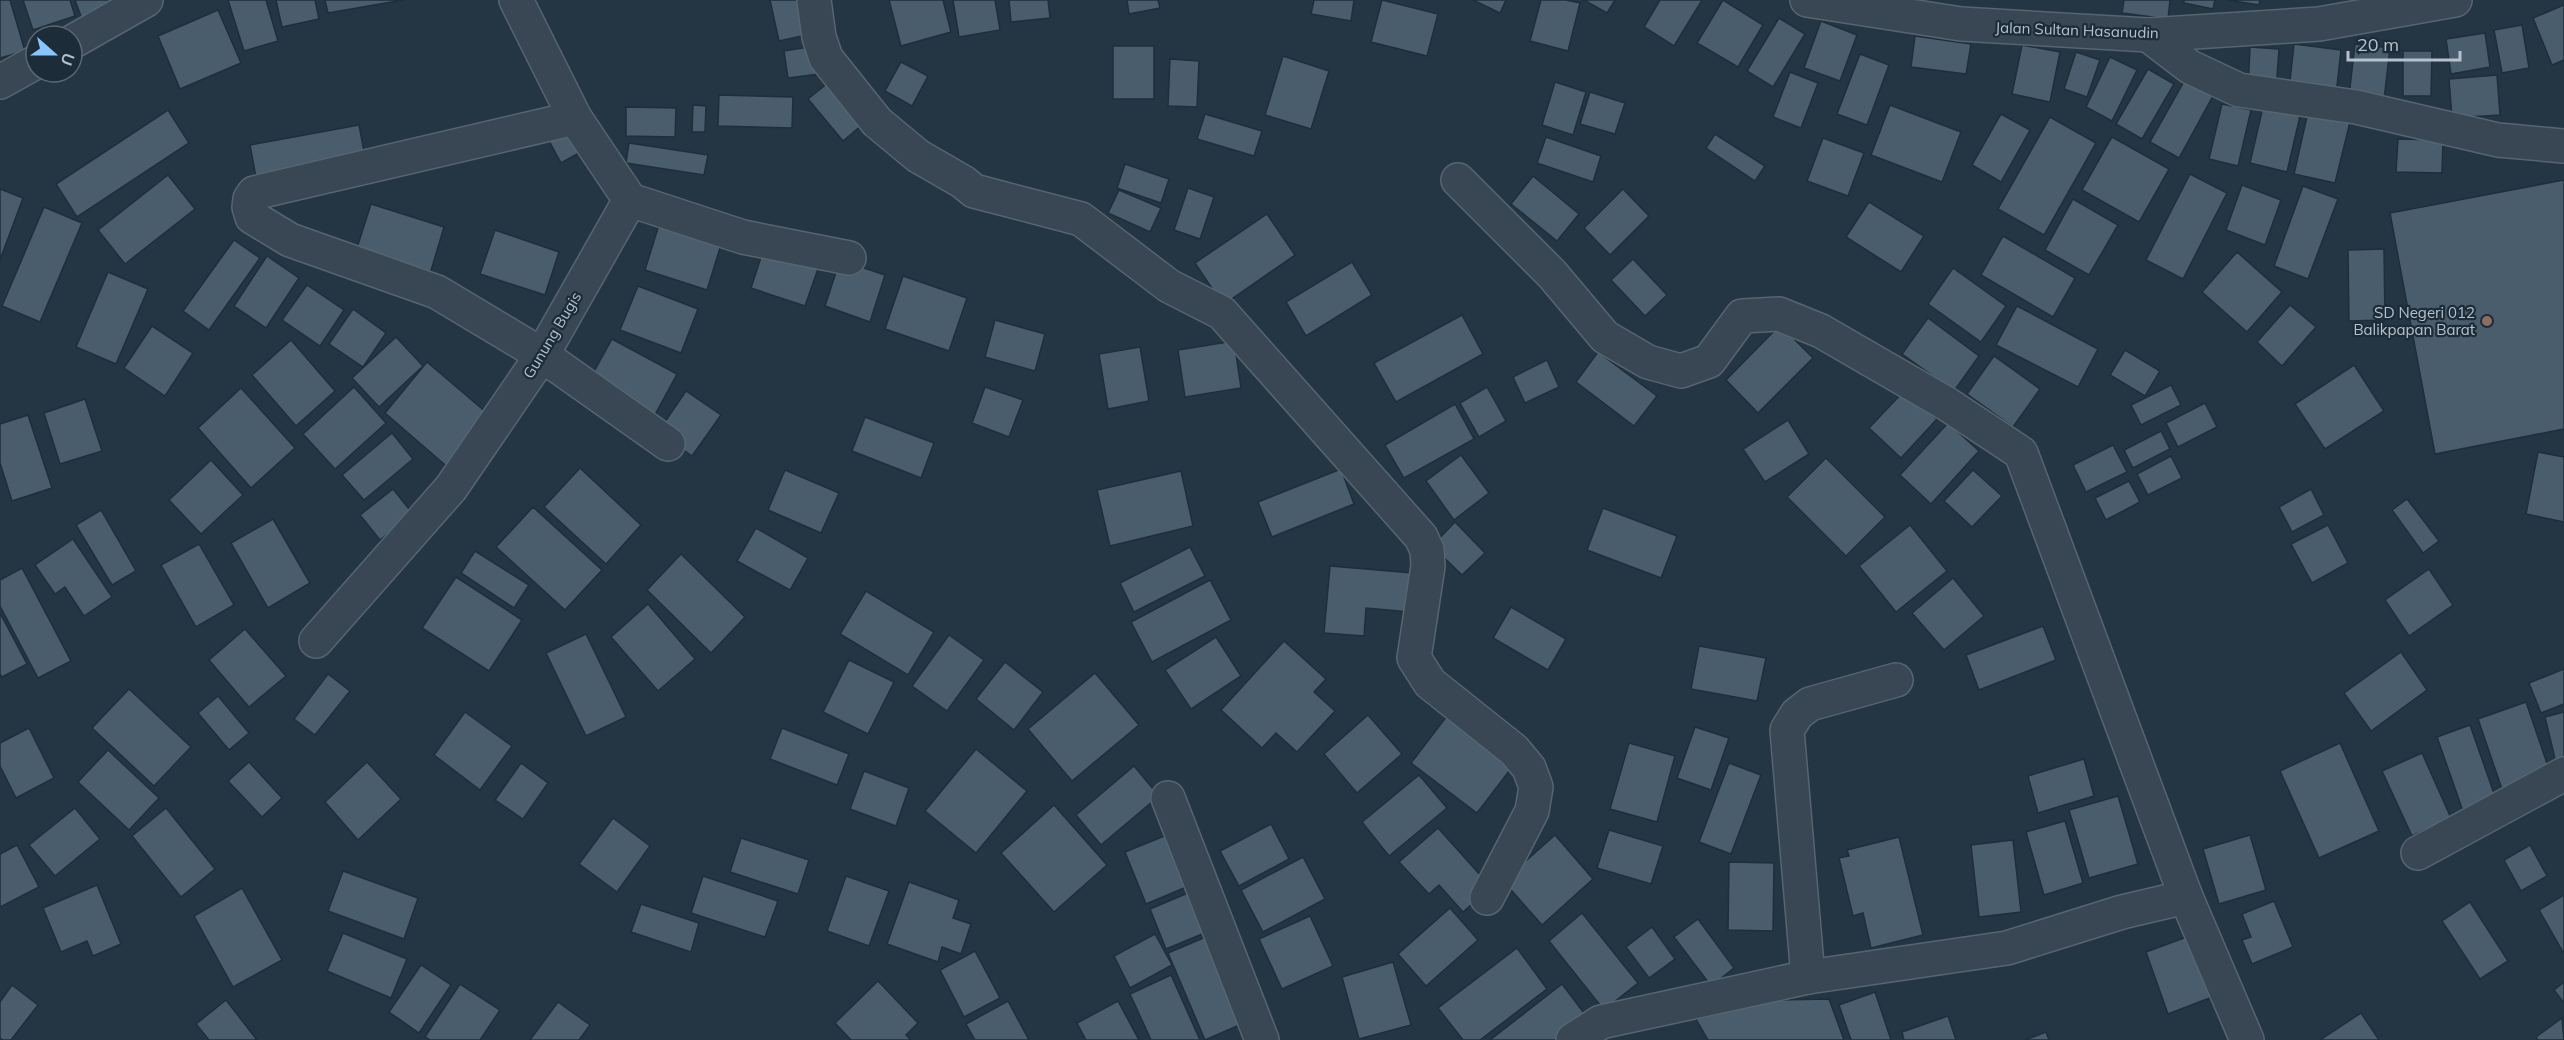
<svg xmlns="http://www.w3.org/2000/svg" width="2564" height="1040" viewBox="0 0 2564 1040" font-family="Mulish,sans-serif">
<rect width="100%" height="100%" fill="#243644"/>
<g fill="#4a5d6d" stroke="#1f2e3b" stroke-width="1.5">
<polygon points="0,0 10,0 25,51 0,58"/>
<polygon points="23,0 70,0 75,16 33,30"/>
<polygon points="75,0 132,0 82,19"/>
<polygon points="228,0 266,0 278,41 244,51"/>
<polygon points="276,0 315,0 319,19 282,27"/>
<polygon points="325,0 403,0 328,13"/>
<polygon points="770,0 805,0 811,34 779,41"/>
<polygon points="889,0 943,0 951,32 901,46"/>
<polygon points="953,0 995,0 1000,30 959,37"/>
<polygon points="1009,0 1048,0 1050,18 1011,22"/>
<polygon points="1127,0 1158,0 1160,8 1129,14"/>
<polygon points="1314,0 1354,0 1351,21 1311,14"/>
<polygon points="1382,0 1438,14 1427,56 1371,42"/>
<polygon points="1473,0 1506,0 1500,13"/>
<polygon points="1541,0 1566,0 1580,3 1568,51 1530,41"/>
<polygon points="1584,0 1615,0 1607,13"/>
<polygon points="1660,0 1702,0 1674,46 1644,27"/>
<polygon points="1723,0 1763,25 1738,67 1697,43"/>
<polygon points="2124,0 2170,0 2168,19 2122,13"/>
<polygon points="2184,0 2215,0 2213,9 2184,3"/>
<polygon points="2228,0 2260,0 2259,5"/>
<polygon points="2564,5 2564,60 2552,65 2533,18"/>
<polygon points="218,10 241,63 180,89 158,36"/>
<polygon points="1779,18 1805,34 1773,87 1747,71"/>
<polygon points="1821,21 1857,35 1840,81 1804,68"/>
<polygon points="2522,25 2529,68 2502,73 2494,30"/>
<polygon points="2485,33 2490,67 2451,74 2446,39"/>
<polygon points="1915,36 1971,44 1966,74 1911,67"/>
<polygon points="2294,44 2341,50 2336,95 2289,90"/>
<polygon points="2355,44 2390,48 2384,100 2349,96"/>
<polygon points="2022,45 2060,52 2050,102 2012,94"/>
<polygon points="815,46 819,74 788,78 784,51"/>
<rect x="1113" y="46" width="41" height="53"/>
<polygon points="2250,47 2279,49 2276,91 2248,89"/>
<polygon points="2403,51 2432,51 2431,96 2403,96"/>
<polygon points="2076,52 2100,60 2087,97 2064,89"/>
<polygon points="1860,54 1889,65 1867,125 1837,114"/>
<polygon points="1283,56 1329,71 1311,129 1265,115"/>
<polygon points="2110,57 2137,70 2112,121 2086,107"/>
<polygon points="1170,59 1199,61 1197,107 1168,106"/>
<polygon points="901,62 928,76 912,106 885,91"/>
<polygon points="2148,69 2174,84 2142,139 2116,124"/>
<polygon points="1790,72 1818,83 1801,128 1773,117"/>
<polygon points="2497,75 2500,115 2452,118 2449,79"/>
<polygon points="834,78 869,119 843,141 808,99"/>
<polygon points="2186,78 2214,94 2179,158 2150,142"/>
<polygon points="1555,82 1586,92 1573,135 1542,125"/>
<polygon points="1590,92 1625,103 1615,134 1580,124"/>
<polygon points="719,95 793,97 792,128 718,126"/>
<polygon points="2222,104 2251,110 2238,166 2209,159"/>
<polygon points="693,105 706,106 705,132 692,132"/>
<polygon points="1890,105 1961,132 1942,182 1871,155"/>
<polygon points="626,107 676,108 675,137 626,136"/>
<polygon points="2263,107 2300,116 2287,172 2250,163"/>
<polygon points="168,110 189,143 77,217 56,184"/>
<polygon points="2308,112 2350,122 2335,183 2294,174"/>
<polygon points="1205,114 1262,131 1254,156 1197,139"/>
<polygon points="2001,114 2030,130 2001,182 1972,165"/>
<polygon points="2050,117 2096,143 2044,235 1998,209"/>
<polygon points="574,122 588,148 561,163 547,137"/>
<polygon points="359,125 366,162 257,183 250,145"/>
<polygon points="1715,134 1765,166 1755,181 1706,148"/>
<polygon points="1546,137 1601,156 1593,182 1537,163"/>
<polygon points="2112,137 2169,169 2139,222 2082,190"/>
<polygon points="1823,138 1864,153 1848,196 1807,181"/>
<polygon points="2398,139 2443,140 2442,173 2396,172"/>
<polygon points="629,143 708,155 704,175 626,163"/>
<polygon points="1125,164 1169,179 1161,203 1117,188"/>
<polygon points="2190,174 2227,193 2183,279 2146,260"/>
<polygon points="168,175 195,209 125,264 98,230"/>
<polygon points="1533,176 1579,214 1557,241 1511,204"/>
<polygon points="2564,180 2564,429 2435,454 2390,213"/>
<polygon points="2242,185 2281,200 2265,245 2226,230"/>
<polygon points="2303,186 2338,199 2308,279 2274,266"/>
<polygon points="1188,188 1214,197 1200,239 1174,230"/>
<polygon points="0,189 23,198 0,260"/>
<polygon points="1623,189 1649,216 1610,255 1584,228"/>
<polygon points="1119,190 1161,208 1150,232 1108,213"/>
<polygon points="2073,199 2118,225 2089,275 2045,250"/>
<polygon points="1869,202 1924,236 1901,272 1846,237"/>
<polygon points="371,204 444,227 430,274 356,251"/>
<polygon points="44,207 82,223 40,322 2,306"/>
<polygon points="1267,214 1295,255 1223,305 1195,263"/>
<polygon points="662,215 724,235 707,290 645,270"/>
<polygon points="495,230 559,252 545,295 480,274"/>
<polygon points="2003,236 2075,278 2053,317 1981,275"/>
<polygon points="234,240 260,258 209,330 183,311"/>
<polygon points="765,245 820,263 805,306 751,288"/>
<polygon points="2384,249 2385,320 2349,321 2348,250"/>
<polygon points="2237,252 2282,292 2247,332 2202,292"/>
<polygon points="267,256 299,278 266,328 234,306"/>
<polygon points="1633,259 1667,295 1645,316 1611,280"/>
<polygon points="840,260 885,275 870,322 825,306"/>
<polygon points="1352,262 1372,295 1306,336 1286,302"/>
<polygon points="1953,268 2006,306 1981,342 1928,304"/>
<polygon points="108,272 148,289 116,364 76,347"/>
<polygon points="903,276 967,298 949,351 885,329"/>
<polygon points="307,285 344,310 320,346 282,320"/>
<polygon points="638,286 698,309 681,353 620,330"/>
<polygon points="2290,305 2316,327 2282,366 2257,342"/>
<polygon points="2017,306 2098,349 2078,387 1996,345"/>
<polygon points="353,309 386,333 363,367 329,344"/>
<polygon points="1462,315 1483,354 1396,402 1374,363"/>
<polygon points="1928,318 1979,356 1954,391 1902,354"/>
<polygon points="995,320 1045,334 1035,371 985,357"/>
<polygon points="1780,325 1813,358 1758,413 1726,380"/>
<polygon points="152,326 193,353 165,396 124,368"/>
<polygon points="396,337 423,366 379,407 352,378"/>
<polygon points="612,339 677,374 651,422 586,386"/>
<polygon points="291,340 335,391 296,426 252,375"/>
<polygon points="1234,341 1241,388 1185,397 1178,350"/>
<polygon points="1140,347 1149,401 1108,409 1099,354"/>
<polygon points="2125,350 2160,371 2145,396 2110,375"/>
<polygon points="1598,352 1657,396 1634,426 1576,382"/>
<polygon points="1994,356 2040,389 2013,427 1967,394"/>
<polygon points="1547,360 1559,387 1525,403 1513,377"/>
<polygon points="427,362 494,419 451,470 385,413"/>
<polygon points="2354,365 2384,411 2325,449 2295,404"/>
<polygon points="2171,385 2181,405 2141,425 2131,405"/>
<polygon points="354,387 386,423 335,469 303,434"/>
<polygon points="985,387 1023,400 1009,437 972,423"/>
<polygon points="1487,387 1506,421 1479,437 1460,403"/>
<polygon points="241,388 295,448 251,488 198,428"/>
<polygon points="1905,390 1937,419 1901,458 1869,428"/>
<polygon points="686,391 721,415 692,456 658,432"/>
<polygon points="85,399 102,451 60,464 44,413"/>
<polygon points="2205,403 2217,427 2178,447 2166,423"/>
<polygon points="1455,404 1474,439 1404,478 1385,445"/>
<polygon points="28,415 52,488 12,501 0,463 0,424"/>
<polygon points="865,417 934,443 921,478 852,451"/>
<polygon points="1788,420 1809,454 1765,482 1743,449"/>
<polygon points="1948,423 1979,451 1931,504 1900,475"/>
<polygon points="2161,431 2170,449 2133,468 2124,450"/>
<polygon points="392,433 413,459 364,500 342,475"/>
<polygon points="2113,445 2127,472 2086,492 2073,465"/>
<polygon points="2538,452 2564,457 2564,522 2526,514"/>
<polygon points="1461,455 1489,493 1454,520 1426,481"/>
<polygon points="2171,456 2182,478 2148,495 2137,474"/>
<polygon points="1826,458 1885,517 1846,556 1787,497"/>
<polygon points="211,460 243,495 201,534 169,500"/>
<polygon points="580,468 641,525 606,564 544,507"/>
<polygon points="1341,469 1354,504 1272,537 1258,502"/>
<polygon points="785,470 839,493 821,533 768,510"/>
<polygon points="1973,470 2002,496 1972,527 1944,501"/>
<polygon points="1181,471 1193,526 1110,546 1097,490"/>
<polygon points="2129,481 2140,502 2106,520 2095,498"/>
<polygon points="393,489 413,514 380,540 360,515"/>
<polygon points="2311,489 2324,515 2292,532 2279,507"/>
<polygon points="2407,499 2439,541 2423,553 2392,510"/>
<polygon points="533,507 602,570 565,610 496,547"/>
<polygon points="1603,508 1677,536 1661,578 1587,550"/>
<polygon points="101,510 136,571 112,585 76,525"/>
<polygon points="273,519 310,583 268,608 231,543"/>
<polygon points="1455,522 1485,553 1462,575 1432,546"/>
<polygon points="1910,525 1947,571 1896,612 1859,566"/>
<polygon points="2328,525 2348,563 2312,583 2291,544"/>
<polygon points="756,528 808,558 790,590 737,561"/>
<polygon points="73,539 112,597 84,616 65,587 55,594 35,565"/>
<polygon points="199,544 234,605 196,627 161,565"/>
<polygon points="1190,547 1205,576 1134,612 1120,583"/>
<polygon points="475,551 529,585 514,608 461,573"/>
<polygon points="681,554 745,617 711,653 647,590"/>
<polygon points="1330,566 1413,573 1410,612 1366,608 1364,636 1324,633"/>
<polygon points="22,568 71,661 38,678 0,606 0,580"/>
<polygon points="2429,569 2453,605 2409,636 2385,600"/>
<polygon points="456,577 522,620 489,671 422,628"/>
<polygon points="1953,578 1984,616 1944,650 1912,613"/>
<polygon points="1210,580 1231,620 1152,662 1131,622"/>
<polygon points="866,591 934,632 908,675 840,634"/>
<polygon points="648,604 695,659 658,691 611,637"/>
<polygon points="1511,607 1566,639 1548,670 1493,638"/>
<polygon points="0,613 27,664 2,677 0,674"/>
<polygon points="2043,626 2056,660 1979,690 1966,655"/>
<polygon points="245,629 286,676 249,707 209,660"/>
<polygon points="586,634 626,717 586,736 546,653"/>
<polygon points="949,635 984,660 947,711 912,686"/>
<polygon points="1216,637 1241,676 1191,709 1165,670"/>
<polygon points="1284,641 1326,679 1314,692 1335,711 1297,752 1276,733 1262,748 1221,710"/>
<polygon points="1699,646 1766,658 1757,701 1691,689"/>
<polygon points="2401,652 2427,690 2371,731 2344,693"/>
<polygon points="849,660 894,682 868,734 823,712"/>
<polygon points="1005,662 1043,692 1014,730 976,699"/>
<polygon points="2564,669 2564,704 2541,713 2529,683"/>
<polygon points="1095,673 1139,725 1072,781 1028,729"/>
<polygon points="328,674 350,691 315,735 294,719"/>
<polygon points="129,689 191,747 154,786 92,728"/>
<polygon points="218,696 249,733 229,750 198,713"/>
<polygon points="2526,702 2552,778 2504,795 2478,719"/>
<polygon points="465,712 512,746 480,790 434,755"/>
<polygon points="1450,712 1516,762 1477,813 1411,763"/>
<polygon points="2564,712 2564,761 2556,763 2545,717"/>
<polygon points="1368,715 1402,754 1357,793 1324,754"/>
<polygon points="2470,725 2497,802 2464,814 2437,737"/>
<polygon points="1695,727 1729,738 1711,790 1677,778"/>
<polygon points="29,728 54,778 16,798 0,766 0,743"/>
<polygon points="782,728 849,754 837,785 770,759"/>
<polygon points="1629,743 1675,756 1657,822 1610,809"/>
<polygon points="2340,743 2379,831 2319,858 2280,771"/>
<polygon points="976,749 1027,791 976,853 925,811"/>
<polygon points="108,750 159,798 129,830 78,782"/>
<polygon points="2422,753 2451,818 2412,836 2382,771"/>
<polygon points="2084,759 2094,796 2038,813 2028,776"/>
<polygon points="249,762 282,798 262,817 228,781"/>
<polygon points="367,762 401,799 358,840 325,802"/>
<polygon points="521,763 548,783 523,819 495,800"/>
<polygon points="1729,763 1761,775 1731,854 1699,842"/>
<polygon points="1134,766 1159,796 1101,845 1076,815"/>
<polygon points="864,771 909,788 896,826 850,809"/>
<polygon points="1419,775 1447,808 1389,856 1362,822"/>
<polygon points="2118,796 2138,864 2089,878 2069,810"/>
<polygon points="1054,805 1107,865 1054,912 1001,853"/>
<polygon points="75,808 100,839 55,876 29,845"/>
<polygon points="166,808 215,869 181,897 132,836"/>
<polygon points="613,818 650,846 617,892 579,864"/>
<polygon points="2065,821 2083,883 2044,895 2026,832"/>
<polygon points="1271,824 1289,859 1239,886 1220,851"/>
<polygon points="1438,828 1491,887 1463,912 1439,885 1429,894 1399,862"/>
<polygon points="1609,830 1663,846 1651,884 1597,868"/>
<polygon points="1174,832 1196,883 1146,904 1125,852"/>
<polygon points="1555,835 1593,879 1542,925 1503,881"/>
<polygon points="2250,835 2266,890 2219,904 2203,849"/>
<polygon points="1899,837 1923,935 1871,948 1863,913 1853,916 1839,858 1849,856 1847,850"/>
<polygon points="741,838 809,860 798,894 730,872"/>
<polygon points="2013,840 2021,912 1979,917 1971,845"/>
<polygon points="17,845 39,887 0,907 0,854"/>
<polygon points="2530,845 2547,876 2521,891 2504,860"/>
<polygon points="1303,857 1325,899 1263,932 1241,890"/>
<polygon points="1729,862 1774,863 1773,931 1728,930"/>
<polygon points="343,871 418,898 404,939 328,911"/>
<polygon points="703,876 778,901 765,937 691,913"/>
<polygon points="846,876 889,891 869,946 827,931"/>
<polygon points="909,882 959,900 953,918 971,924 961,954 942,947 938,962 887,944"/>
<polygon points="97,885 121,944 93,956 87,941 61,952 43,908"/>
<polygon points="242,888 282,960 233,987 194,916"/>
<polygon points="1195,890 1212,930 1166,949 1150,909"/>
<polygon points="2564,895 2564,951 2563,952 2539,910"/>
<polygon points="2274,901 2293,947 2252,964 2242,940 2251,937 2242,914"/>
<polygon points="2470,902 2508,961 2480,979 2442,921"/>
<polygon points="641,904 699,923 691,952 631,932"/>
<polygon points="1450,908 1478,940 1426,986 1398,954"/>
<polygon points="1582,913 1638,983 1604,1010 1549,941"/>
<polygon points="1310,916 1333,966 1282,989 1259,939"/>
<polygon points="1698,919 1734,968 1711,986 1674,937"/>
<polygon points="1652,927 1675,959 1649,978 1626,947"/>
<polygon points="343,933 407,959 391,998 327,971"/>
<polygon points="1215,933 1251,1020 1205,1040 1168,953"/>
<polygon points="1155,934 1172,965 1130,988 1114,956"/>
<polygon points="2192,935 2215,996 2168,1014 2146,952"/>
<polygon points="1517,948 1547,989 1480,1040 1463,1040 1438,1008"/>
<polygon points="975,951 1000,998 964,1017 940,970"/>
<polygon points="1393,962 1411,1025 1359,1039 1342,977"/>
<polygon points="421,965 451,985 419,1033 389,1012"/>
<polygon points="1171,975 1200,1040 1151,1040 1130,994"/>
<polygon points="878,981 918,1023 906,1035 911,1040 851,1040 835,1023"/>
<polygon points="2564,982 2564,1003 2554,990"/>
<polygon points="460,984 500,1010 480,1040 430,1040 425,1037"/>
<polygon points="1562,984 1590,1021 1564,1040 1490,1040"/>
<polygon points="12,985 38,1005 11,1040 3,1040 0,1038 0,1002"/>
<polygon points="1875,992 1891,1040 1851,1040 1839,1005"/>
<polygon points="1829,999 1844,1040 1708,1040 1696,1019 1774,1000"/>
<polygon points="226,1000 257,1040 209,1040 196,1024"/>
<polygon points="1008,1001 1029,1040 975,1040 966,1024"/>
<polygon points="1118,1001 1139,1040 1086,1040 1077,1023"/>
<polygon points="558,1002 590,1025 579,1040 530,1040"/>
<polygon points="2361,1013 2379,1040 2320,1040"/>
<polygon points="1948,1016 1956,1040 1904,1040 1902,1032"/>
<polygon points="2562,1018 2564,1040 2538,1040 2536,1037"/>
<polygon points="2046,1032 2049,1040 2025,1040"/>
</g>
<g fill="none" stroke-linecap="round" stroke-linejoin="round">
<defs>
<g id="minor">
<polyline points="814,0 819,37 826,58 877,122 918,156 963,182 974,191 1081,219 1169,286 1222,313 1421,537 1427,550 1428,566 1414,658 1430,683 1514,750 1529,768 1536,787 1532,811 1487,898"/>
<polyline points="1807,0 1961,24 2148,35 2319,24 2455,0"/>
<polyline points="2148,35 2190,67 2239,90 2356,107 2498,140 2564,146"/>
<polyline points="72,42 146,0"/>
<polyline points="0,82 36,62"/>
<polyline points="575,118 254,193 250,199 249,207 252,217 290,240 437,292 542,355 668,444"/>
<polyline points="1458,180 1552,274 1605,337 1648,362 1681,371 1709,361 1742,316 1779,314 1821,331 1947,404 2021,453 2186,897 2247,1040"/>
<polyline points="630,200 743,237 849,258"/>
<polyline points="316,641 451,488 542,355 630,200 575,118 516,0"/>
<polyline points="1168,798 1262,1040"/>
<polyline points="2418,853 2564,774"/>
<polyline points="1808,977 1787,730 1797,714 1810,704 1896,680"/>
<polyline points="1573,1040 1601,1022 1808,977 2007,948 2122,912 2186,897"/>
</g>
</defs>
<use href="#minor" stroke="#566570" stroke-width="36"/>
<use href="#minor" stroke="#384753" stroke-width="33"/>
</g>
<circle fill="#8d6e63" stroke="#1d2c39" stroke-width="2" cx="2487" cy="321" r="6"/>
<g text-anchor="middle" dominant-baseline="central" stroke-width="4.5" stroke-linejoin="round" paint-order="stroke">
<g font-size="15" fill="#b5c2cd" stroke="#1d2c39">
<text transform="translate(2077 30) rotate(2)">Jalan Sultan Hasanudin</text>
<text transform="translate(552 335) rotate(-59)">Gunung Bugis</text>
</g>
<g font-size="15" fill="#b5c2cd" stroke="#1d2c39" text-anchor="end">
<text x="2475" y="312">SD Negeri 012<tspan x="2475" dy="17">Balikpapan Barat</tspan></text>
</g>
</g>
<g transform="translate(54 54) rotate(111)"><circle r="28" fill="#1d2c39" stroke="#5a6874" stroke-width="1.5"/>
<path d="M0-4.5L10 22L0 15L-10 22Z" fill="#89c6ff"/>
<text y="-9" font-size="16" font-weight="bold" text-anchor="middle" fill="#b5c2cd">U</text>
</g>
<path d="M2348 51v9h112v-9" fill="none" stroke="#b5c2cd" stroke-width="3"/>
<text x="2357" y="51" font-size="18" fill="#b5c2cd" stroke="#1d2c39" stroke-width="4.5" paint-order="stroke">20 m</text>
</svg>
